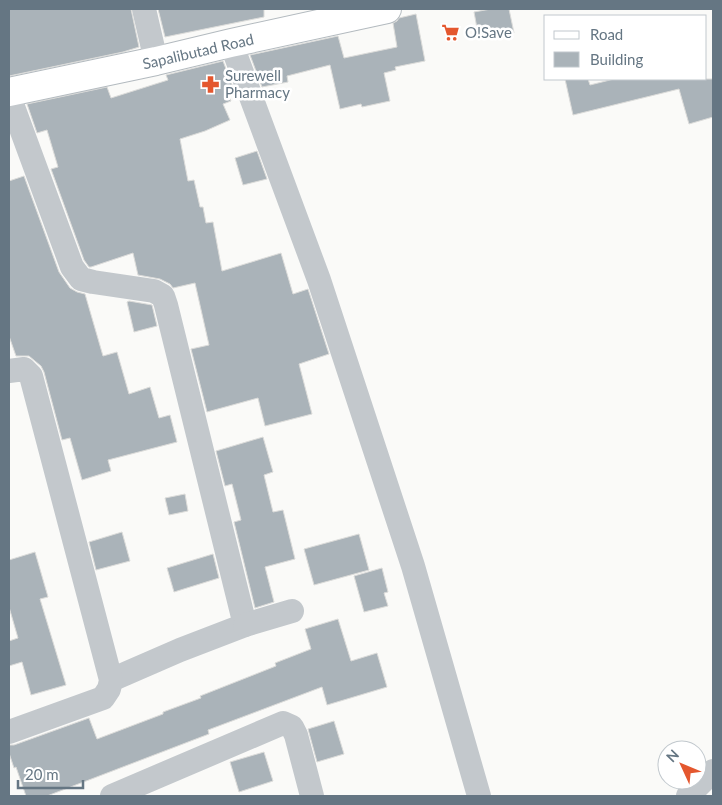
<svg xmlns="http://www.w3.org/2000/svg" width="722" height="805" viewBox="0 0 722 805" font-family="Lato,sans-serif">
<rect width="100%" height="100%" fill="#fafaf8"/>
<g fill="#aab3b9" stroke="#dcdcda">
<polygon points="9,9 131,9 139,47 123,52 9,76"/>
<polygon points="158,9 264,9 264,17 165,37"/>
<polygon points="491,9 509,9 514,33 479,39 474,12"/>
<polygon points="416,14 425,61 395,67 396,70 384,73 390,101 362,107 361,104 340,109 330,65 287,76 288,82 262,87 250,55 338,36 344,58 397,47 393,23 397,21 399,18"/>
<polygon points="223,61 235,93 228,95 231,101 223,104 230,120 205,131 180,139 188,181 194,180 200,207 203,207 206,223 213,222 222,271 281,253 293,294 308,289 329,354 299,364 312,414 265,426 258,398 207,412 191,349 209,345 195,283 173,288 170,284 160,279 138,275 133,253 91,267 89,267 84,260 51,169 58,167 47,130 37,133 27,104 107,87 111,98 168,80 166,75"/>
<polygon points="565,79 588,79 590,85 614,79 713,79 713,117 689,124 679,89 573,115"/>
<polygon points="257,151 267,179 243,185 235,158"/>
<polygon points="24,176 59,272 70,288 77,292 85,294 103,356 117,352 129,394 150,387 159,418 170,415 177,442 108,460 111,471 82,480 70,438 62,440 44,372 41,366 29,356 16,356 9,336 9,181"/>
<polygon points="129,301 152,305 157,326 134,332 127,302"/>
<polygon points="263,437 273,472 264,475 273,512 283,510 295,559 265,567 274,602 255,608 234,522 241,520 232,484 225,486 216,451"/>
<polygon points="185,494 188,511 169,515 165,498"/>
<polygon points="122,532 130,561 96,570 89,542"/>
<polygon points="359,534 369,570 314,585 304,549"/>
<polygon points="35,552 48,597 40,599 66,685 31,695 22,662 9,666 9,641 18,638 9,607 9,560"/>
<polygon points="213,554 219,578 174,592 167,568"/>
<polygon points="382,568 388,592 384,593 388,606 364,612 354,576"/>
<polygon points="338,619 351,661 377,653 387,687 327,705 322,687 208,730 209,734 47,796 26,796 16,767 14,768 9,753 9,745 14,745 89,718 97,739 163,714 163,712 201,698 200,696 276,666 275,663 311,649 305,629"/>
<polygon points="334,721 344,754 317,762 308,729"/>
<polygon points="264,752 273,781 239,792 230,762"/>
</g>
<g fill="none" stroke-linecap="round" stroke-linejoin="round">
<defs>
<polyline id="secondary" points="9,92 156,61 231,43 387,9"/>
</defs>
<use href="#secondary" stroke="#b3babf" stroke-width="30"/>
<g stroke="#c3c8cc" stroke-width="24">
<polyline points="144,9 156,61"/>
<polyline points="231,43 319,280 413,566 479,796"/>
<polyline points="9,96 72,267 81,279 93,282 154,291 163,296 166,305 245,625 180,650 111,680"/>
<polyline points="9,371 24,369 31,376 111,680 109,689 103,698 9,732"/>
<polyline points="245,625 292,611"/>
<polyline points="112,796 283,723 292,727 296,735 312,796"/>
<polyline points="688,796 713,771"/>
</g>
<use href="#secondary" stroke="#fff" stroke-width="28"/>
</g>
<defs>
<symbol id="supermarket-bare" viewBox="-9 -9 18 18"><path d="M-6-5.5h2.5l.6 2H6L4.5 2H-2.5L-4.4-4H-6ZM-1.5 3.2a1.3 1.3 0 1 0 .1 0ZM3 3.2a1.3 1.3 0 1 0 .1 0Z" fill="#e4572e" stroke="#fff" stroke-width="2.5" paint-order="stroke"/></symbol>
<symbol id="pharmacy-bare" viewBox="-9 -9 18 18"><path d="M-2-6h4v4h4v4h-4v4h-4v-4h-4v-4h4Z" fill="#e4572e" stroke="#fff" stroke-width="2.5" paint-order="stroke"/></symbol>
</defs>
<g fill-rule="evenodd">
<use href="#supermarket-bare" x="438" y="20" width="25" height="25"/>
<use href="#pharmacy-bare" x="198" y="72" width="25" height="25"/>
</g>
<g text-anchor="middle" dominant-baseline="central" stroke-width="5" stroke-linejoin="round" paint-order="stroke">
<g font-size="15" fill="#657683" stroke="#fff" text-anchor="start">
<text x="465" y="32">O!Save</text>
<text x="225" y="75">Surewell<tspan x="225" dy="17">Pharmacy</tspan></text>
</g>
<g font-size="15" fill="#657683" stroke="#fff">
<text transform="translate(198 51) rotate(-13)">Sapalibutad Road</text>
</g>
</g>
<rect width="722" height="805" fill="none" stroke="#657683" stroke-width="20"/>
<rect x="544" y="15" width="162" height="65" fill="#ffffff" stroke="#c1c8cd"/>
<rect x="554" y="31" width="25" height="8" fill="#ffffff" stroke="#c1c8cd"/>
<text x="590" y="40" font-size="15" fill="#657683">Road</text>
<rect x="554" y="52" width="25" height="15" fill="#aab3b9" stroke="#c1c8cd"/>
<text x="590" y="65" font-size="15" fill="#657683">Building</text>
<g transform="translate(682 765) rotate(314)"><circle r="24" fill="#ffffff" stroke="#c1c8cd"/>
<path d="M0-4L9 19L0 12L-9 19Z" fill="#e4572e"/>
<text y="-8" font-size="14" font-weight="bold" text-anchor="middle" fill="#657683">N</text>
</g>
<path d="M18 780v8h65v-8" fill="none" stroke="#657683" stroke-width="2.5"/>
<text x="25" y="780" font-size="15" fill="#657683" stroke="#ffffff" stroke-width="4" paint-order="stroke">20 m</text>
</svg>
